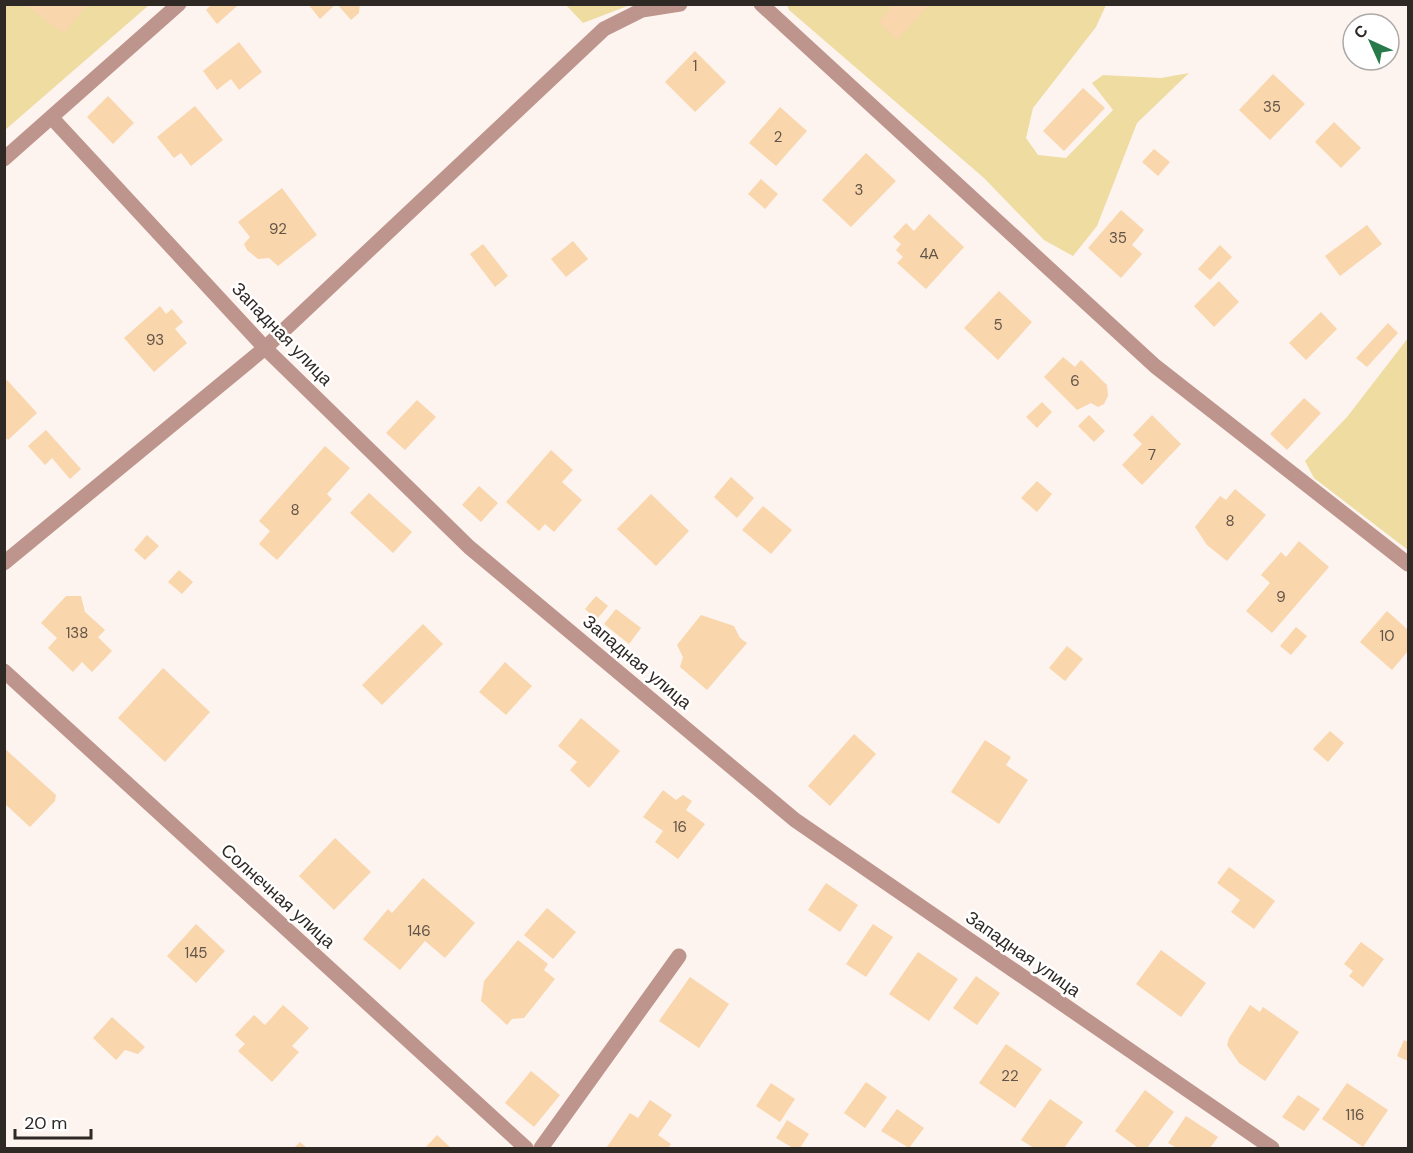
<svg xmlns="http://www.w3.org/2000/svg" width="1413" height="1153" viewBox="0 0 1413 1153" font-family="'DM Sans',sans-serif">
<rect width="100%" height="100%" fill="#fdf4ef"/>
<g fill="#eedca1">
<polygon points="5,5 149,5 5,130"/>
<polygon points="566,5 630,5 583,23"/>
<polygon points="787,5 1106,5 1096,27 1033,108 1026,138 1038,155 1066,158 1113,110 1092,83 1103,75 1161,78 1189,73 1137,123 1097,226 1073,256 1044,240 984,178 789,10"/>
<polygon points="1408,338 1408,550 1314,478 1305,461 1347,417"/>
</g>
<g fill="#f9d6ac">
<polygon points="24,4 87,4 64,34"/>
<polygon points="212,4 236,4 237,6 217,24 206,10"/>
<polygon points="308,4 336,4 320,19"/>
<polygon points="337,4 360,4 359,13 351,20"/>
<polygon points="894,4 930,4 897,40 878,22"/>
<polygon points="239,42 262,72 239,90 231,79 217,90 203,71"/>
<polygon points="695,51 726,82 695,112 665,82"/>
<polygon points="1273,74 1305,104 1270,140 1239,110"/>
<polygon points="1083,88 1105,108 1064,151 1043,131"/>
<polygon points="108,96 134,123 113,144 87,117"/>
<polygon points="195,106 223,140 191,166 181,153 174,158 157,137"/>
<polygon points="780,107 807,131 776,166 749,143"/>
<polygon points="1334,122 1361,148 1341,168 1315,142"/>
<polygon points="1154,149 1170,162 1158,176 1142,162"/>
<polygon points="866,153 896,181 851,227 822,200"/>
<polygon points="761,179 778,194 765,209 748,194"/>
<polygon points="282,188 317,235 278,266 269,258 258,259 247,250 244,244 250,237 238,222"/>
<polygon points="1121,210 1144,230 1132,245 1142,254 1121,278 1088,248"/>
<polygon points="929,214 964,247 926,289 897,263 903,257 896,250 901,244 893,237 906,223 914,231"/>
<polygon points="1367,225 1382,244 1340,276 1325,256"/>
<polygon points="573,241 588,259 566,277 551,259"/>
<polygon points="483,244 508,276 495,287 470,254"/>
<polygon points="1220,245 1232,257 1210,280 1198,269"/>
<polygon points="1219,281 1239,302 1214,327 1194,306"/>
<polygon points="999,291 1032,322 998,360 964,328"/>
<polygon points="160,306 166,314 172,309 183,322 175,329 187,343 154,372 124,338"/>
<polygon points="1321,312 1337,329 1306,360 1289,343"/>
<polygon points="1388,323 1398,333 1367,367 1356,358"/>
<polygon points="1063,357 1075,367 1081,360 1107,385 1108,396 1104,404 1098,407 1091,403 1077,410 1044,377"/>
<polygon points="7,380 37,413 8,440 4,436 4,382"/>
<polygon points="1304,398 1321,413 1287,450 1270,434"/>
<polygon points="417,400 436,417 405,450 386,433"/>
<polygon points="1042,402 1052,412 1037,428 1026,417"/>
<polygon points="1089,415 1105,431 1094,442 1078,426"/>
<polygon points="1152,415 1181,444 1142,485 1122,465 1142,444 1133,435"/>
<polygon points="46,430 81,469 70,479 52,458 45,465 28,446"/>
<polygon points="325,446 350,468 327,494 332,499 277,560 259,544 270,531 259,521"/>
<polygon points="551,450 573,470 562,482 582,500 554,532 545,524 539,531 506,502"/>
<polygon points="731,477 754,498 737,518 714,497"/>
<polygon points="1037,481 1052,494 1037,512 1021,498"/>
<polygon points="479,486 498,503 481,522 462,505"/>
<polygon points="1235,489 1266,515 1227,561 1207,545 1195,527 1220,496 1226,500"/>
<polygon points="369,493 412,532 393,553 350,513"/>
<polygon points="651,494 689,531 656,566 617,529"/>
<polygon points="763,506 792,530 771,554 742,530"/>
<polygon points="147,535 159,546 145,560 134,550"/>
<polygon points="1299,541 1329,567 1272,633 1246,611 1270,583 1261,575 1281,552 1286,557"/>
<polygon points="179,570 193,582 182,594 168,582"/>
<polygon points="66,596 81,596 85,612 105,630 98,637 112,651 92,672 82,662 73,672 48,648 57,638 41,623"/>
<polygon points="596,596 608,606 597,619 585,609"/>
<polygon points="616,609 641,628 629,644 604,624"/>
<polygon points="1387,611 1408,630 1408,651 1392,670 1360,642"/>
<polygon points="701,615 734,626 740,638 747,643 707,690 680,667 683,657 677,645"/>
<polygon points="423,624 443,644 382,705 362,685"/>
<polygon points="1296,627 1307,636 1291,655 1280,646"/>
<polygon points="1067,646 1083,659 1065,681 1049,668"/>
<polygon points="505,662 532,686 506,715 479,692"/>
<polygon points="163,668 210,712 165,762 118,718"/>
<polygon points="581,718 620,751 589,788 570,770 577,762 558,746"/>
<polygon points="1330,731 1344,743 1328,762 1313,749"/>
<polygon points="854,734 876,754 830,806 808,786"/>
<polygon points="985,740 1011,757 1006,765 1028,780 999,824 951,792"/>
<polygon points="4,748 56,795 55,801 30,827 4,803"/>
<polygon points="663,790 676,800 683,795 692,801 686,810 705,824 678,859 655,842 663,831 643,817"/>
<polygon points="335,838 371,872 334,910 299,876"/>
<polygon points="1229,867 1275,901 1254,929 1231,912 1240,900 1217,883"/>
<polygon points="423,878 475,923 445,958 425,941 400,970 363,939 388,909 392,913"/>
<polygon points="826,883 858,905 840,932 808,910"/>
<polygon points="547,908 576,932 553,959 524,935"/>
<polygon points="196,924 225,951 196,983 167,956"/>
<polygon points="873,924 893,937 866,977 846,964"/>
<polygon points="518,940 548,964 544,970 555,979 524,1018 512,1019 507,1025 481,1001 484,981"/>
<polygon points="1361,942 1384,959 1363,987 1349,976 1353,971 1344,964"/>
<polygon points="1161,950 1206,983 1181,1017 1136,984"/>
<polygon points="918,952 958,979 929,1021 889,994"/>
<polygon points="976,976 1000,993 977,1025 953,1008"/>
<polygon points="690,977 729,1004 699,1048 659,1021"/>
<polygon points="283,1005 309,1028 292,1046 299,1052 272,1082 238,1051 245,1044 235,1035 254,1015 265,1025"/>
<polygon points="1250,1005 1260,1012 1263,1007 1299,1032 1265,1081 1239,1063 1227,1045 1229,1038"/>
<polygon points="112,1017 145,1047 138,1054 125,1050 116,1060 93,1038"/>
<polygon points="1404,1040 1408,1042 1408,1061 1397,1056"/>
<polygon points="1006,1044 1042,1069 1015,1108 979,1083"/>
<polygon points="531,1071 560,1095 534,1127 505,1103"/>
<polygon points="866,1082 887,1097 865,1128 844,1113"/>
<polygon points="771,1083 795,1099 780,1122 756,1106"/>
<polygon points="1347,1083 1388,1110 1363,1147 1322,1119"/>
<polygon points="1145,1090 1174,1112 1147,1148 1138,1148 1115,1131"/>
<polygon points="1298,1095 1320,1109 1304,1131 1282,1117"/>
<polygon points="1050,1099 1083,1122 1064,1148 1034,1148 1021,1140"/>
<polygon points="650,1100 672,1115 658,1135 671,1144 668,1148 607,1147 630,1113 638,1118"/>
<polygon points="897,1109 924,1128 909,1148 881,1131"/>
<polygon points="1186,1116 1218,1137 1210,1148 1177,1148 1168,1143"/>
<polygon points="787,1120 809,1134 800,1148 793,1148 776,1138"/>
<polygon points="437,1135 451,1148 425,1148"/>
<polygon points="300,1142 307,1148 294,1148"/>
</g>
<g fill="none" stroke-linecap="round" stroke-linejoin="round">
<g stroke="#be958d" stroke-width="15">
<polyline points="761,4 1155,366 1408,564"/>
<polyline points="52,118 265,348 469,547 795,820 1272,1148"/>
<polyline points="4,159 179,4"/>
<polyline points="4,563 265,348 604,29 642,10 680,4"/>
<polyline points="4,671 526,1148"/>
<polyline points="541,1148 679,956"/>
</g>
</g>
<g text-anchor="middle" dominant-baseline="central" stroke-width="5" stroke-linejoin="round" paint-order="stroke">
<g font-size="15" fill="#625448">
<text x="695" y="66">1</text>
<text x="1272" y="107">35</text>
<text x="778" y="137">2</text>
<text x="859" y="190">3</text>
<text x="278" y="229">92</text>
<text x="1118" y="238">35</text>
<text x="929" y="254">4А</text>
<text x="998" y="325">5</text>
<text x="155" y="340">93</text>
<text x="1075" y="381">6</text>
<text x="1152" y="455">7</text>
<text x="295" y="510">8</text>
<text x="1230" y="521">8</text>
<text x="1281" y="597">9</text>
<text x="77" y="633">138</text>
<text x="1387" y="636">10</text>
<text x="680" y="827">16</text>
<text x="419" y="931">146</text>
<text x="196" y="953">145</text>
<text x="1010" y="1076">22</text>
<text x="1355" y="1115">116</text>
</g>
<g font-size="18" fill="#2f2926" stroke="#fff">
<text transform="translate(282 334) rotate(46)">Западная улица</text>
<text transform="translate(637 662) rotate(40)">Западная улица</text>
<text transform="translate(278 896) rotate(42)">Солнечная улица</text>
<text transform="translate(1023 954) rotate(35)">Западная улица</text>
</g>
</g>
<rect width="1413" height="1153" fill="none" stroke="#2f2926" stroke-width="12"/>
<g transform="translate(1371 42) rotate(315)"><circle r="28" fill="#ffffff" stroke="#aca9a8" stroke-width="1.5"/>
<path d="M0-4.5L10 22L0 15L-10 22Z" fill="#297a4b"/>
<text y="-9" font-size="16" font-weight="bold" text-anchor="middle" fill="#2f2926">С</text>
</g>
<path d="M15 1129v9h76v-9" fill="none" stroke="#2f2926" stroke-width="3"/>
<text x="24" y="1129" font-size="18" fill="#2f2926" stroke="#ffffff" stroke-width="4.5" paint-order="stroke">20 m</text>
</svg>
